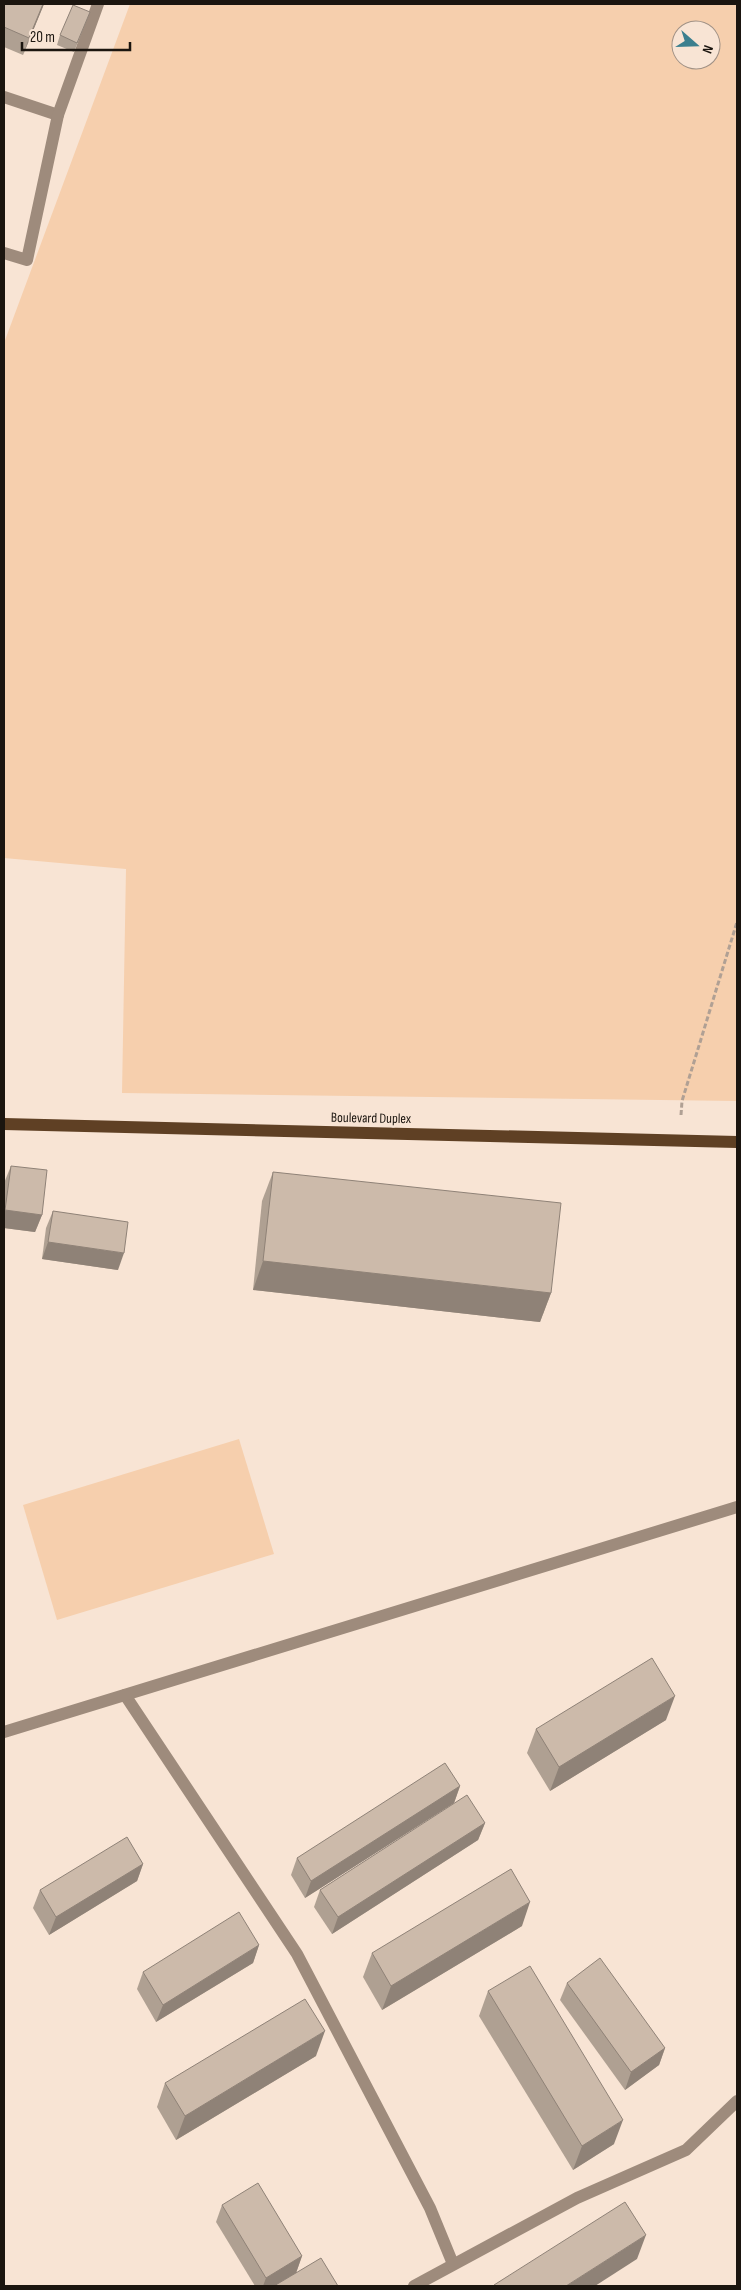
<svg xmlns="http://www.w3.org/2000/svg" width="741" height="2290" viewBox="0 0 741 2290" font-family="'Sofia Sans Condensed',sans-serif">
<rect width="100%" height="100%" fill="#f8e4d4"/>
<g fill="#f6cfad" fill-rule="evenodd">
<path d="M130,4H737V1101L122,1093L126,869L4,858V343ZM681,30H711V60H681Z"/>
<polygon points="239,1439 274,1554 57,1620 23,1505"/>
</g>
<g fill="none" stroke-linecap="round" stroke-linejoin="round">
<polyline stroke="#b0a094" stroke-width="3" stroke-dasharray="5 2.5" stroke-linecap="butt" points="681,1115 682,1101 737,922"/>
<g stroke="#9e8b7c" stroke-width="12">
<polyline points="4,97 58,115 98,4"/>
<polyline points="4,253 27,260 58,115"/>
<polyline points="125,1695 297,1954 430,2208 453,2264"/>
<polyline points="4,1732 737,1507"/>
<polyline points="414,2286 577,2198 686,2150 737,2101"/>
</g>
<polyline stroke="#5f4024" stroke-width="12" points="4,1124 737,1142"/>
</g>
<g fill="#afa092">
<polygon points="4,4 44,4 23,55 4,47"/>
<polygon points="90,12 74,52 57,45 60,35"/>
<polygon points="11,1166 42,1215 35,1232 4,1228 4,1183"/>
<polygon points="273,1172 551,1293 540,1322 253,1290 262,1201"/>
<polygon points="53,1211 118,1270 42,1259 46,1228"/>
<polygon points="666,1720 550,1791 527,1753 536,1729"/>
<polygon points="460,1786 454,1803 305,1898 291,1875 297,1858"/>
<polygon points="485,1823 478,1840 332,1934 314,1907 320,1890"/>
<polygon points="143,1864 137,1881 49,1935 33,1908 40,1890"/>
<polygon points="522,1926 382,2010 363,1977 372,1953"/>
<polygon points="259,1945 253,1963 156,2022 137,1989 143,1972"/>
<polygon points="567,1983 665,2048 659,2065 625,2090 560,2000"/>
<polygon points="488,1991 614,2144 573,2170 479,2016"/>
<polygon points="316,2056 176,2140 157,2107 165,2083"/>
<polygon points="222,2205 302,2256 296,2273 274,2286 255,2286 216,2222"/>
</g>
<g fill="#8f8277">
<polygon points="43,4 44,4 23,55 29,38"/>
<polygon points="5,1210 42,1215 35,1232 4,1228 4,1214"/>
<polygon points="48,1242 124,1253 118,1270 42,1259"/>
<polygon points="263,1261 551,1293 540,1322 253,1290"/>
<polygon points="675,1696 666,1720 550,1791 559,1767"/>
<polygon points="460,1786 454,1803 305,1898 311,1881"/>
<polygon points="485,1823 478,1840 332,1934 338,1917"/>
<polygon points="143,1864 137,1881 49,1935 56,1917"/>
<polygon points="530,1902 522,1926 382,2010 391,1986"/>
<polygon points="259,1945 253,1963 156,2022 163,2005"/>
<polygon points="325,2031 316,2056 176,2140 185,2116"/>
<polygon points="665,2048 659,2065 625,2090 631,2072"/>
<polygon points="623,2120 614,2144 573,2170 582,2146"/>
<polygon points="646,2235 637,2259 595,2286 566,2286"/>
<polygon points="302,2256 296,2273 274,2286 263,2286 266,2278"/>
</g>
<g fill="#ccbaaa" stroke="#8f8277">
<polygon points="4,4 43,4 29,38 4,27"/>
<polygon points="73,5 90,12 77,43 60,35"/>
<polygon points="11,1166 47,1170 42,1215 5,1210"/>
<polygon points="273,1172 561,1203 551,1293 263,1261"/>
<polygon points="53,1211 128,1222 124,1253 48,1242"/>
<polygon points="652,1658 675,1696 559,1767 536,1729"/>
<polygon points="445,1763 460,1786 311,1881 297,1858"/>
<polygon points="467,1795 485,1823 338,1917 320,1890"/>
<polygon points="127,1837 143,1864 56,1917 40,1890"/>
<polygon points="511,1869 530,1902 391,1986 372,1953"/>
<polygon points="239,1912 259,1945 163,2005 143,1972"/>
<polygon points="600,1958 665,2048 631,2072 567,1983"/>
<polygon points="530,1966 623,2120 582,2146 488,1991"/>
<polygon points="305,1999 325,2031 185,2116 165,2083"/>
<polygon points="258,2183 302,2256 266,2278 222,2205"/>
<polygon points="625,2202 646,2235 566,2286 495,2286 494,2285"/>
<polygon points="321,2258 338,2286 274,2286"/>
</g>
<g text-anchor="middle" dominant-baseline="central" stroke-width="4.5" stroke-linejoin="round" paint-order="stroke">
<g font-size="14" fill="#1b150f" stroke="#f8e4d4">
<text transform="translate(371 1118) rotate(1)">Boulevard Duplex</text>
</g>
</g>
<rect width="741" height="2290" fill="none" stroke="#1b150f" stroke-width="10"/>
<g transform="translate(696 45) rotate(110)"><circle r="24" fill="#f8e4d4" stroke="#a09185"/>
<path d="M0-4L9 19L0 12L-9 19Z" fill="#3b7f8e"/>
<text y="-8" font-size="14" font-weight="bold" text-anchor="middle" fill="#1b150f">N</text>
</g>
<path d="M22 42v8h108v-8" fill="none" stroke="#1b150f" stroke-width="2.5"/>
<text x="30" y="42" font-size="15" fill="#1b150f" stroke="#f8e4d4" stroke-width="4" paint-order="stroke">20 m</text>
</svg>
